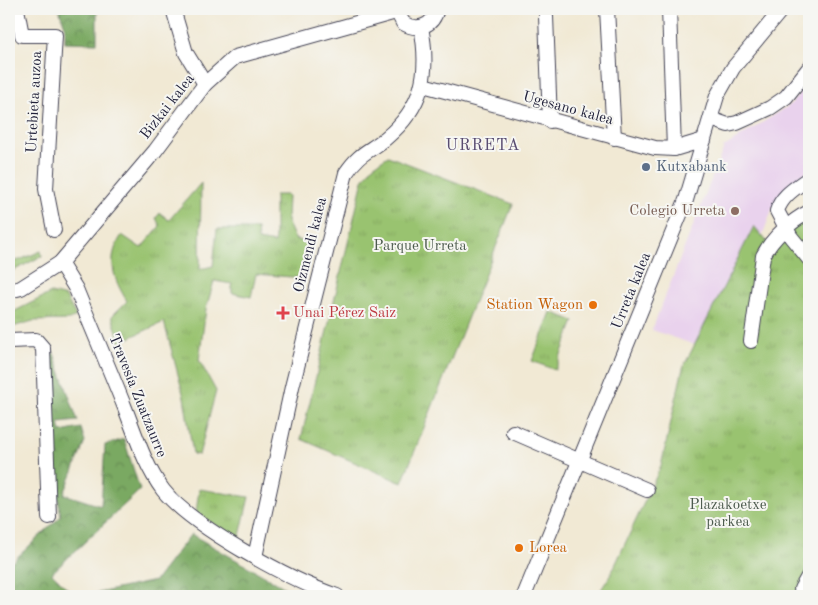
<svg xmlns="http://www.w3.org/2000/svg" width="818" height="605" viewBox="0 0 818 605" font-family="'Old Standard TT',serif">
<defs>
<pattern id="forest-crowns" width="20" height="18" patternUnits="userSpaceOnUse" patternTransform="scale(1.25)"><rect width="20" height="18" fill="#7aa962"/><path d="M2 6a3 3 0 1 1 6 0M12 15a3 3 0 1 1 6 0" fill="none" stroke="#648952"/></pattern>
<pattern id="park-tufts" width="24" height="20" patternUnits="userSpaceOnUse" patternTransform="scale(1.25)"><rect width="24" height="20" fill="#99c36f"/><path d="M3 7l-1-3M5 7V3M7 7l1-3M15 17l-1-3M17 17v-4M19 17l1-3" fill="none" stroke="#84a761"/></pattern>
</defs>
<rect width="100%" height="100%" fill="#f6f6f2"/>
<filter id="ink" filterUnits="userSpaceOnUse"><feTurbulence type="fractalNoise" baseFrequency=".02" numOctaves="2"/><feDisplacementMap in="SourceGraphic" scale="10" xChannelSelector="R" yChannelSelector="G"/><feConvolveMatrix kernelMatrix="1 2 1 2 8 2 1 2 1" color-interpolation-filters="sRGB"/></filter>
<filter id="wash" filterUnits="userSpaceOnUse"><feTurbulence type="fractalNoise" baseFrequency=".0096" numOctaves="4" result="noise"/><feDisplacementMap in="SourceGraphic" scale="20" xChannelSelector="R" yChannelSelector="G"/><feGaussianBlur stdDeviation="1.12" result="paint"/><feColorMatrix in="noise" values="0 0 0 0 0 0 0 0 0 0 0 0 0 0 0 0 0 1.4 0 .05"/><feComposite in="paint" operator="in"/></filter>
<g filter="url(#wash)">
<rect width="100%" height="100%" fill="#f1e9d4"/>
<polygon fill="#e9d2ed" points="809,81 809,170 789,185 776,199 758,247 698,346 652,330 724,147 790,105"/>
<g fill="url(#forest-crowns)" stroke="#4e664e">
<polygon points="59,9 97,9 97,43 65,42 65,26"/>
<polygon points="53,351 78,421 59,423 61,432 81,428 85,442 64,494 101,506 105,445 124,439 140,490 52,573 75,596 9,596 9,565 61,516 52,468 46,366"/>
<polygon points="191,534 294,593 294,596 83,596 155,581"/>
</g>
<g fill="url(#park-tufts)" stroke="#5e7255">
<polygon points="388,156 513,204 402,483 301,439 363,180 373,166"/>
<path d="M201,183L200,269L213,266L217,229H257L258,240L275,243V195H288L287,221L295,239L311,244L303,278L256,274L251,297L232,293V284L214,281L206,309L199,360L216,391L199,455L193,454L184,397L164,322L120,342L112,316L127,301C113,279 106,258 122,235L141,248L160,226L156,218L160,213L169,220Z"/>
<polygon points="809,208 809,596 597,596 611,574 661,466 683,368 754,226 769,244"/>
<polygon points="41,251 42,256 9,273 9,258 17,261"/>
<polygon points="51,293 66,297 76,316 70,320 33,321 9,328 9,314"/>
<polygon points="551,312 574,321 555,370 532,361"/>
<polygon points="199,489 249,497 239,540 196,513"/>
</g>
</g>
<g filter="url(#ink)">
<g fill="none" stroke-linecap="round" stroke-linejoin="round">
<defs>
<g id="minor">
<polyline points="17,9 22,35 55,35 46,189 54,230"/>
<polyline points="173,9 186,53 205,84"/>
<path d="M396,9L403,23C418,32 433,26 437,9"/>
<polyline points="607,9 614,138"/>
<polyline points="669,9 674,149"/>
<polyline points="546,16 550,121"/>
<polyline points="423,85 655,148 674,149 704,140"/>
<polyline points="711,119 728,125 737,123 770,108 786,97 809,68"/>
<path d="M809,178C796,188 782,195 777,211L791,237L809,259"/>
<path d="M60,263L76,289C92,328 109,368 125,408C136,436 145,466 163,490C192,527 292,581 337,596"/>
<polyline points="9,291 21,288 60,263 155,151 205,84 235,57 396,12"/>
<polyline points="9,341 36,340 43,348 49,517"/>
<path d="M751,341L763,256C772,238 791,221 809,212"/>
<polyline points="513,432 647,490"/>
<path d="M255,557L292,387L346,173C360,152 369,152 386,138C423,107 430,73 421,27"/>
<polyline points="801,589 809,575"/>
<polyline points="524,596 686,200 717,96 733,68 782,9"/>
</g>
</defs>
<use href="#minor" stroke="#414052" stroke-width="16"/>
<use href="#minor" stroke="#fff" stroke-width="14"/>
</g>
</g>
<circle fill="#5c6f8a" stroke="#f6f6f2" stroke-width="2" cx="646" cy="167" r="5"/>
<circle fill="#8d6e63" stroke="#f6f6f2" stroke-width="2" cx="735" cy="211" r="5"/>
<g fill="#e8710a" stroke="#f6f6f2" stroke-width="2">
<circle cx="593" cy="305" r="5"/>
<circle cx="519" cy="548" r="5"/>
</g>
<path fill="#e0444e" stroke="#f6f6f2" stroke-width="2" d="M280.5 305.5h5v5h5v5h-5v5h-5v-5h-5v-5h5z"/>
<g text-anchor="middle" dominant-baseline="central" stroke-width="4" stroke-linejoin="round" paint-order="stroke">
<g font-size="15" fill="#22223b" stroke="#f6f6f2">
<text transform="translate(35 102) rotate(-87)">Urtebieta auzoa</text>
<text transform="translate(168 107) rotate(-52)">Bizkai kalea</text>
<text transform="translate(568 109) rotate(15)">Ugesano kalea</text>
<text transform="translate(311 245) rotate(-76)">Oizmendi kalea</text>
<text transform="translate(632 291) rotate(-68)">Urreta kalea</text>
<text transform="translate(137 396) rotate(68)">Travesía Zuatzaurre</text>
</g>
<g font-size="15" fill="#4e5e75" stroke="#f6f6f2" text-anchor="start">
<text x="656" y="167">Kutxabank</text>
</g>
<g font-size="15" fill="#785e54" stroke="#f6f6f2" text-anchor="end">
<text x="725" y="211">Colegio Urreta</text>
</g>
<g font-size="15" fill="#4c5a4d" stroke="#f6f6f2">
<text x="420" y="246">Parque Urreta</text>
<text x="728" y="505">Plazakoetxe<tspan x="728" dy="17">parkea</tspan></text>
</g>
<g font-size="15" fill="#c56008" stroke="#f6f6f2" text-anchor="end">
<text x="583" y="305">Station Wagon</text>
<text x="529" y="548" text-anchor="start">Lorea</text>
</g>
<g font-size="15" fill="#be3a42" stroke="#f6f6f2" text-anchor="start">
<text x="293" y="313">Unai Pérez Saiz</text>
</g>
<g font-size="16" letter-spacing="1" fill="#594c71" stroke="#f6f6f2">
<text x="483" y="146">URRETA</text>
</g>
</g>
<rect width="818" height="605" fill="none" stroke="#f6f6f2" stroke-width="30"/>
</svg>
